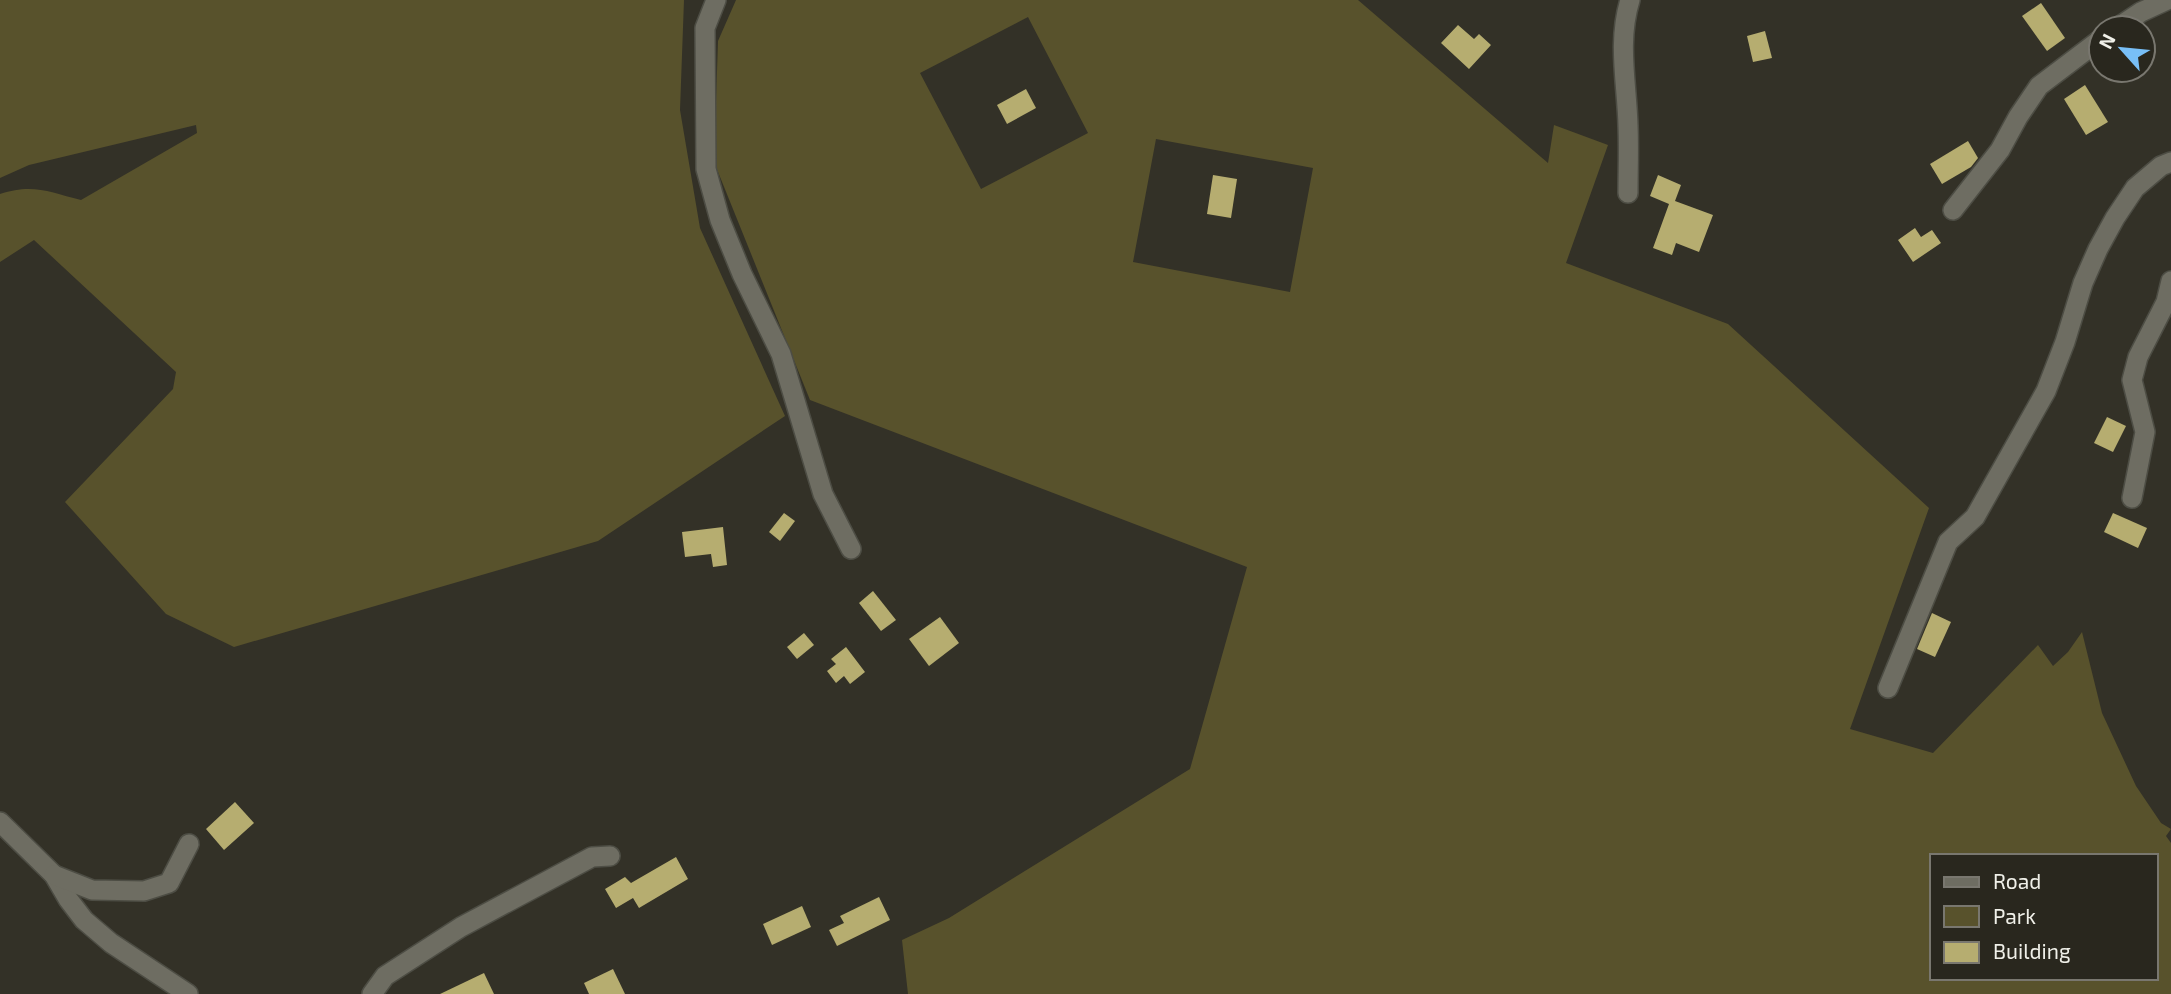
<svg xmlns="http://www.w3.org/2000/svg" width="2171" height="994" viewBox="0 0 2171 994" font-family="'Exo 2',sans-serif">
<rect width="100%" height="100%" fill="#333127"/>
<g fill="#58522c" fill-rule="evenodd">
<path d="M0,0H684L680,110L700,228L785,416L598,541L234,647L166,614L65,502L173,389L176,372L34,240L0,262V194C32,183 50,192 81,200L197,133L196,125L29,165L0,178Z"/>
<path d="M736,0H1358L1548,163L1554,125L1608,145L1566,263L1728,324L1929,508L1850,729L1933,753L2038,645L2053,666L2068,652L2082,632L2102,713L2136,786L2161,823L2171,829L2166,836L2171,843V994H908L902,940L949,918L1190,769L1247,567L810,400L714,162L718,41ZM1028,17L1088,133L981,189L920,73ZM1156,139L1313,168L1290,292L1133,262ZM1931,856H2155V978H1931Z"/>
</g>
<g fill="#b6ad70">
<polygon points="2041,3 2065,38 2047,51 2022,16"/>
<polygon points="1458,25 1474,39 1479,34 1491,45 1469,69 1441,43"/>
<polygon points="1765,31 1772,58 1753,62 1747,36"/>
<polygon points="2085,85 2108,122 2086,135 2064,99"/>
<polygon points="1026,89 1036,108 1007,124 997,105"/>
<polygon points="1968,141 1978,158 1971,167 1942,184 1930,164"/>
<polygon points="1213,175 1237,179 1231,218 1207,214"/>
<polygon points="1658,175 1681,185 1675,201 1713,215 1699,252 1676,243 1672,255 1653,248 1669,204 1650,196"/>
<polygon points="1915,228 1921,237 1932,230 1941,243 1913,262 1898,240"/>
<polygon points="2107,417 2126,426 2113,452 2094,443"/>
<polygon points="784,513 795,521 780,541 769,532"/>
<polygon points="2113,513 2147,528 2138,548 2104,532"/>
<polygon points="723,527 727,565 713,567 711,554 685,557 682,532"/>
<polygon points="873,591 896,620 881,631 859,603"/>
<polygon points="1932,613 1951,622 1935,657 1917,649"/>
<polygon points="940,617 959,643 929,666 909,639"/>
<polygon points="804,633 814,645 797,659 787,647"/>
<polygon points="846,647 865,672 850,684 844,676 836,683 827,671 836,664 831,659"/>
<polygon points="235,802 254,823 224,850 206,829"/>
<polygon points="676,857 688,879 639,908 633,898 616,908 605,889 625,877 631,883"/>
<polygon points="879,897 890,920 837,946 829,930 844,923 840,916"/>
<polygon points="802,906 811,927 772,945 763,924"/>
<polygon points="613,969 625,994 589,994 584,983"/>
<polygon points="484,973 494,994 440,994"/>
</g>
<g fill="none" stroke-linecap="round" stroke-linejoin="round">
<defs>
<g id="street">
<polyline points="716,0 705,28 706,169 720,220 742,274 781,354 823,494 851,549"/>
<polyline points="2117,28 2141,12 2167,0"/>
<path d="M1628,193C1628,171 1629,149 1628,126C1627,84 1617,42 1630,0"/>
<polyline points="1953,210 2000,150 2018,117 2039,86 2101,39"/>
<polyline points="2132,498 2145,432 2132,380 2138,357 2166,302 2171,281"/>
<polyline points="1888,688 1948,542 1975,517 2046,391 2065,342 2083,283 2098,249 2115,218 2135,188 2161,166 2171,162"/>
<polyline points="0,822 54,875 68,899 84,920 111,943 188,994"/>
<polyline points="54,875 92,890 144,891 169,883 189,844"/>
<polyline points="372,994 385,976 461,927 592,857 610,856"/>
</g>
</defs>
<use href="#street" stroke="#4d4d44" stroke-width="22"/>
<use href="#street" stroke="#6e6d62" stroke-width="19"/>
</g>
<rect x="1930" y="854" width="228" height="126" fill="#29271e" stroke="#79776f" stroke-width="2"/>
<rect x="1944" y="877" width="35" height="10" fill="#6e6d62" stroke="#79776f" stroke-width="2"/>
<text x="1993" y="889" font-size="21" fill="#f0f0e9">Road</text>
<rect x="1944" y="906" width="35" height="21" fill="#58522c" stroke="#79776f" stroke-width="2"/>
<text x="1993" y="924" font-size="21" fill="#f0f0e9">Park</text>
<rect x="1944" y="942" width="35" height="21" fill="#b6ad70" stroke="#79776f" stroke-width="2"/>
<text x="1993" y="959" font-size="21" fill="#f0f0e9">Building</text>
<g transform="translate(2122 49) rotate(297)"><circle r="33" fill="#29271e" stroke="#79776f" stroke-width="2"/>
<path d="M0-5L12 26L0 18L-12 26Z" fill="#78bff7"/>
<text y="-10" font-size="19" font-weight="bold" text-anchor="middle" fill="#f0f0e9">N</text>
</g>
</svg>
